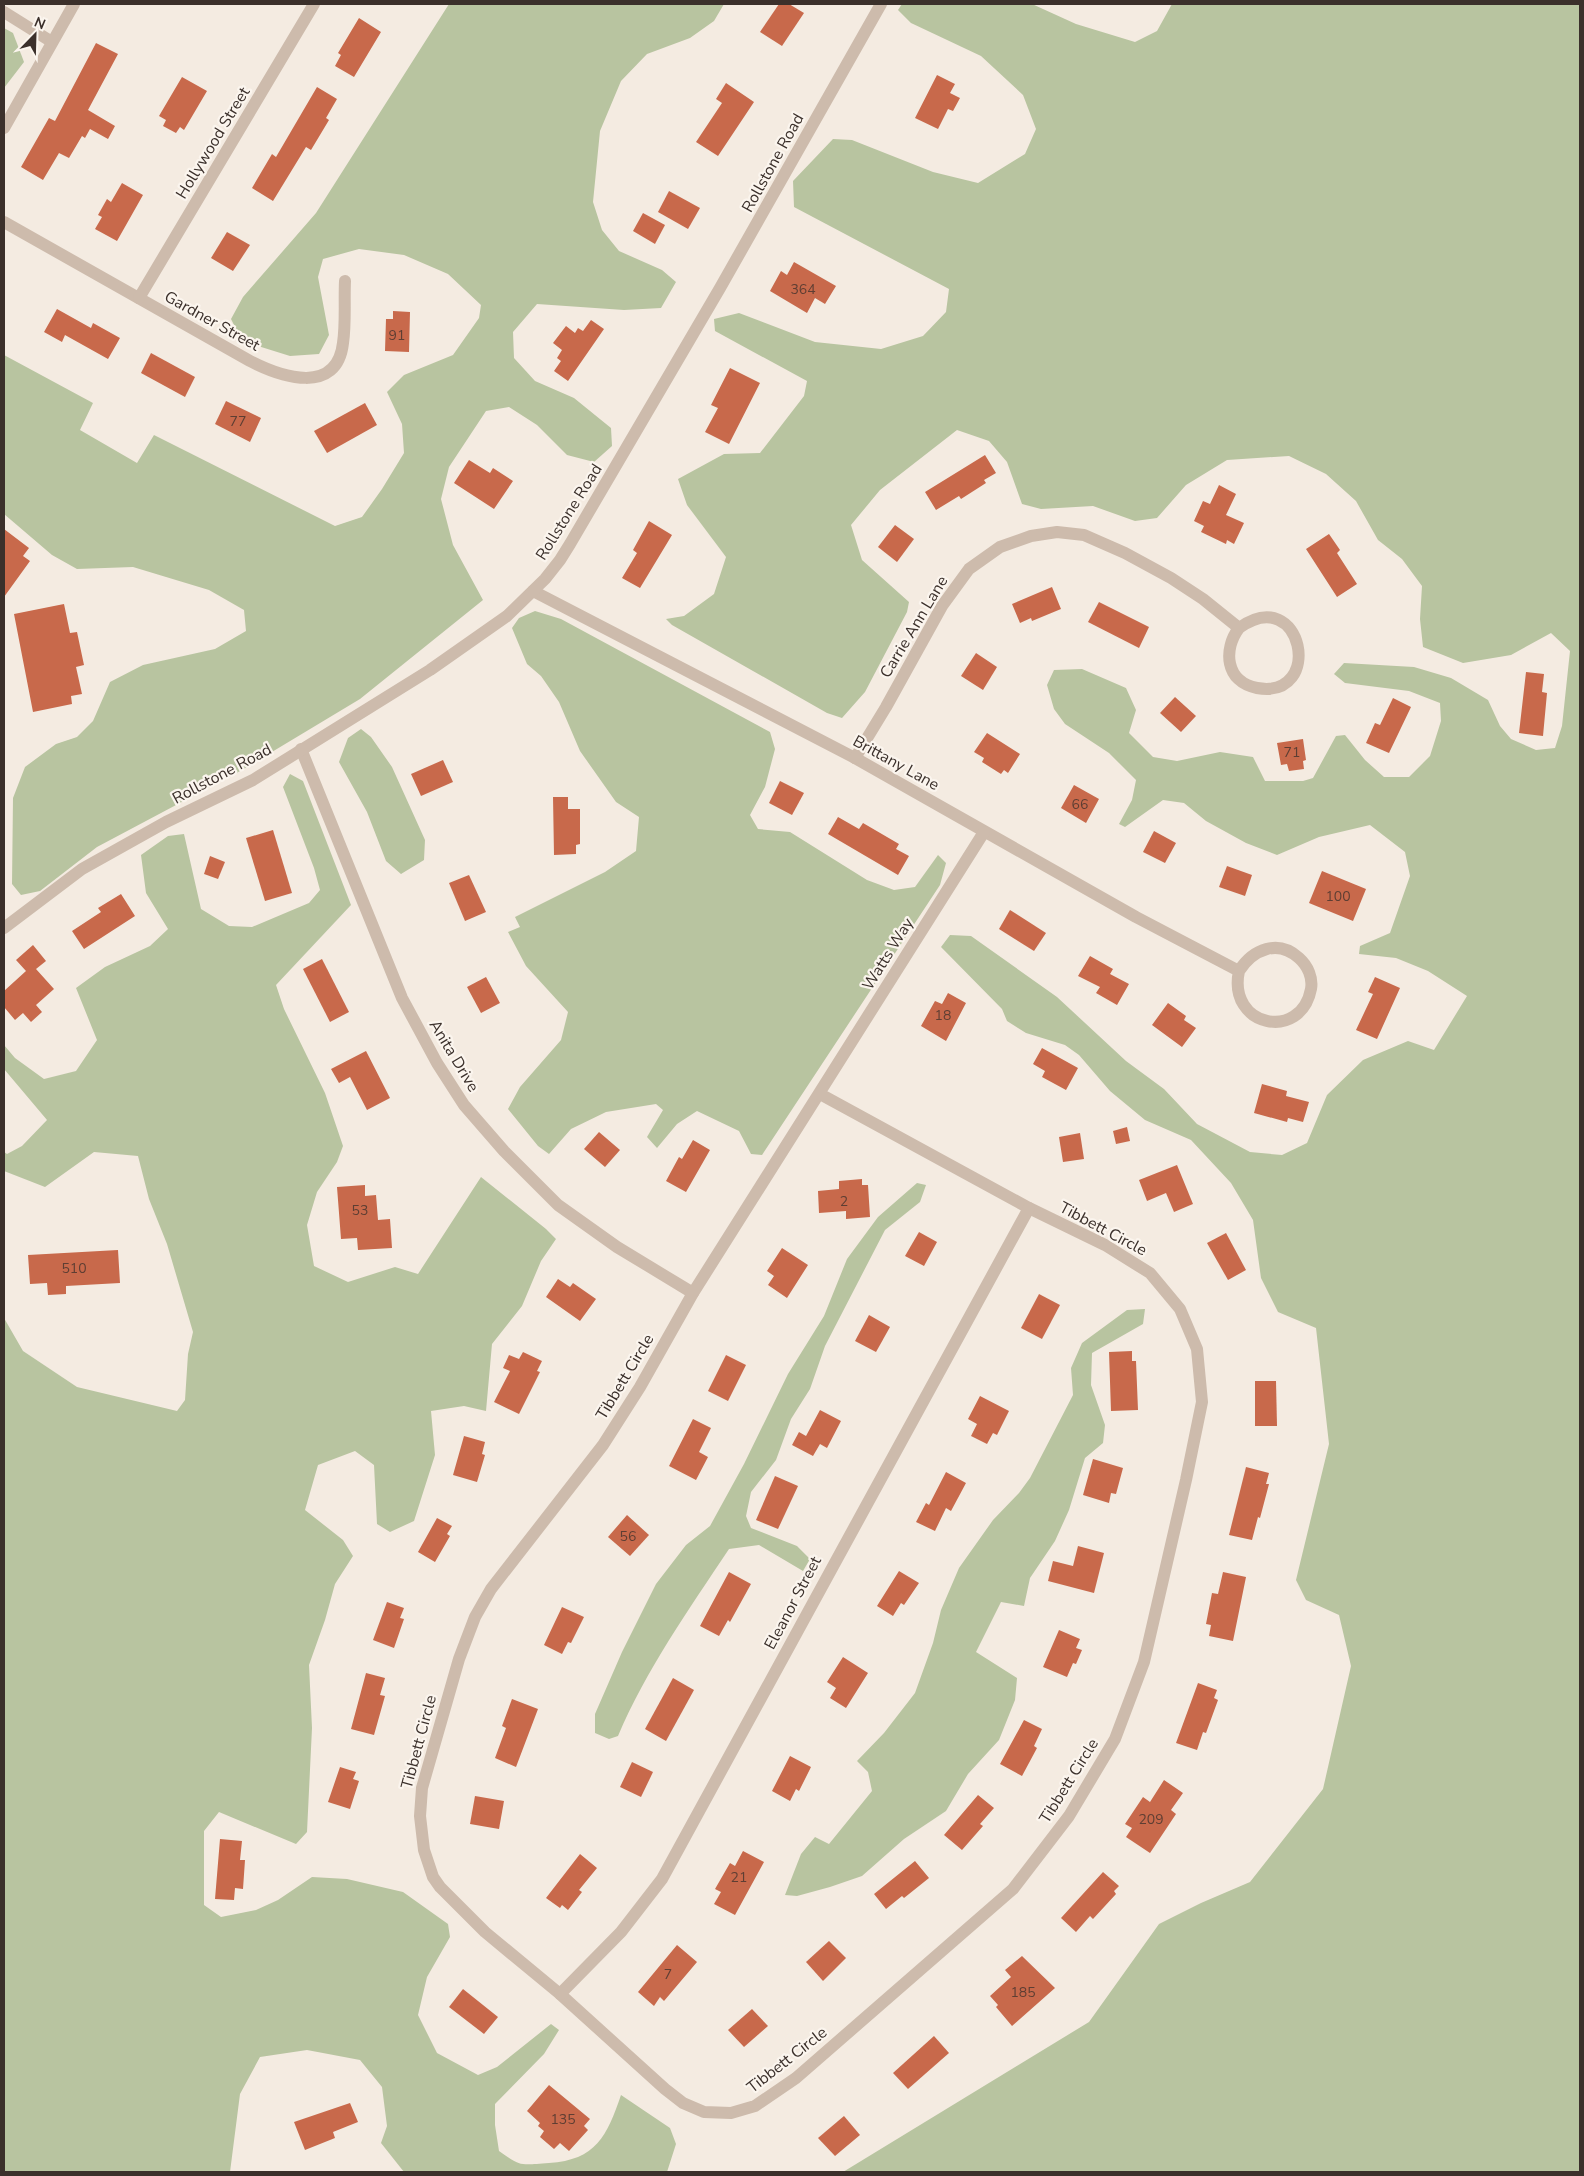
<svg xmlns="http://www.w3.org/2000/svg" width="1584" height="2176" viewBox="0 0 1584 2176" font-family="'Nunito Sans',sans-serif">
<rect width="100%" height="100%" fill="#f4ebe1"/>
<g fill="#b8c4a0">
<polygon points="449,4 724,4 714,21 690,38 647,54 621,81 600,131 593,202 602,230 619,251 662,270 676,282 661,308 624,310 537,304 513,332 514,358 535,381 574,398 611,428 612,446 594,462 567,455 537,425 509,407 486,411 449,467 441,499 453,545 483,600 360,699 242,770 97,847 40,891 21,895 12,884 13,798 25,767 56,744 77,737 93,721 110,682 143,665 215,649 246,631 244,610 209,590 133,567 77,569 52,555 4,514 4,355 93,403 80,430 137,463 154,435 335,526 362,517 382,489 404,453 402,424 387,392 404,375 453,355 479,318 481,305 448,274 404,255 359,249 323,259 318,277 329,335 319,354 290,356 242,341 231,319 243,297 316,213"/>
<polygon points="902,4 1032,4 1076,24 1135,42 1157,31 1172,4 1580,4 1580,2172 843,2172 1089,2022 1159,1924 1201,1903 1250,1882 1323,1789 1351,1666 1339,1615 1306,1600 1296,1580 1329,1444 1316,1328 1278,1312 1261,1278 1253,1220 1231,1183 1191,1140 1145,1120 1110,1091 1079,1055 1065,1045 1026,1033 1007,1021 1002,1009 941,947 950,935 971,936 1057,997 1126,1061 1164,1089 1197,1124 1250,1152 1282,1155 1307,1143 1327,1095 1363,1060 1408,1041 1434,1050 1467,996 1428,971 1396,958 1359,954 1360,946 1390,933 1410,876 1405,852 1370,825 1319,837 1277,855 1246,843 1206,821 1184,803 1163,800 1125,827 1119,824 1132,800 1136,780 1109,753 1065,724 1054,709 1047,685 1054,670 1082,669 1126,688 1136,710 1129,733 1153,757 1177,761 1220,752 1253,757 1265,781 1303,781 1313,778 1336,736 1345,735 1365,760 1384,777 1409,777 1430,756 1441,721 1440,703 1409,691 1345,683 1334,674 1344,663 1414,667 1451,678 1488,700 1500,726 1511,739 1536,750 1555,748 1562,726 1570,651 1551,633 1511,655 1463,663 1423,647 1420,619 1422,586 1402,559 1378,540 1356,501 1326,474 1289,456 1227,460 1186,485 1157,518 1135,521 1093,506 1041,509 1022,504 1007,462 989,441 957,430 880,490 851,525 862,560 909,602 907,612 865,692 842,718 827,713 672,625 666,619 684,616 714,594 726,557 687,505 678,479 724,454 760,453 804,396 807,381 715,331 714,319 739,313 815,342 881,349 923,336 946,312 949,289 794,207 793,181 833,139 852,140 933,172 978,183 1025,154 1036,129 1023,95 981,56 911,23 898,10"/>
<polygon points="4,28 13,33 24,62 4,88"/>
<polygon points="535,611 561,619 770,732 775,749 765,787 750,815 758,829 790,832 867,880 894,890 915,887 938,855 946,863 940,885 762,1155 751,1154 739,1131 697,1111 677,1124 657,1148 647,1137 663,1110 656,1104 606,1112 571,1129 549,1154 538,1146 508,1109 520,1087 561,1040 568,1012 526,966 508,932 520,927 515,917 605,872 636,851 639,817 616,802 580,751 559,702 541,676 527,664 512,628 519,618"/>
<polygon points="361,729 371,737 392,767 425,840 424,860 401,874 386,861 367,812 339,762 348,738"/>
<path d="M290,774L303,781L351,905L276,985L284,1009L325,1093L343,1146L337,1162L317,1192L307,1225L314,1266L348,1282L395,1267L418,1274L481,1177L546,1229L556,1239L541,1261L522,1306L492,1344L486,1411L464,1406L431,1411L435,1455L414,1521L390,1532L377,1524L374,1465L355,1451L318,1465L305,1510L343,1540L353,1556L335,1584L325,1620L309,1665L312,1728L307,1832L296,1844L219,1812L204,1831V1905L221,1917L256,1910L278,1900L312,1877L347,1879L403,1892L448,1924L450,1937L427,1977L418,2015L437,2053L478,2075L497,2067L551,2024L559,2030L544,2054L495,2104V2125L499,2151C522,2167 520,2165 549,2163C596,2160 607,2136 621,2095L670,2128L676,2144L667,2172H404L381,2143L387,2126L382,2087L360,2060L307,2050L260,2057L240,2094L230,2172H4V1318L23,1351L77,1387L177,1411L185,1400L188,1354L193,1332L167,1244L149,1199L138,1156L94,1152L45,1187L4,1171V1152L7,1154L22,1146L47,1120L4,1069V1045L15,1058L44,1079L76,1071L97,1040L76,988L105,967L150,946L168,929L146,893L141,855L168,836L184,834L201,909L229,926L252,927L309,903L320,890L314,868L283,787Z"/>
<path d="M917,1183L926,1185L920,1202L885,1230L825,1346L810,1389L791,1419L776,1460L751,1492L746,1516L751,1528L797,1546L810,1559L803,1571L759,1545L729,1549C689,1609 646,1670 618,1736L609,1739L595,1733V1714L622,1652L656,1584L686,1545L710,1526L744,1464L788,1374L824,1316L847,1259L878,1217Z"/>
<polygon points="1145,1309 1143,1324 1092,1353 1091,1385 1105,1425 1103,1443 1085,1458 1069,1510 1055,1541 1030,1578 1024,1606 1001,1602 976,1652 1017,1678 1015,1700 999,1740 968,1774 946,1811 904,1839 862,1876 830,1887 797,1896 785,1895 801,1854 815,1837 829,1844 872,1791 868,1772 857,1761 884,1733 915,1693 933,1643 941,1610 959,1568 993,1520 1019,1493 1030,1478 1073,1395 1071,1368 1082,1343 1127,1310"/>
</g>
<g fill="#c8694b">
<polygon points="779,4 789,4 804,13 782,46 760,32"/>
<polygon points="359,18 381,32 354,77 335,66 341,55 338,53"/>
<polygon points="96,43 118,54 88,110 115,126 108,139 90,129 85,138 82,136 69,158 59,153 43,180 21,167 49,118 55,121"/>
<polygon points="937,75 955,84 950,93 960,98 953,111 948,109 938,129 915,118"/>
<polygon points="182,77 207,91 184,130 180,127 176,133 163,126 166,120 159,116"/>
<polygon points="726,83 754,102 718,156 696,142 722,103 716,99"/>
<polygon points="317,87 337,99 326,118 329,120 311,150 306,147 273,201 252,188 272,154 276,157"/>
<polygon points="122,183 143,195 117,241 95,229 102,217 98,215 107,199 111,202"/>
<polygon points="669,191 700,208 688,229 658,212"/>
<polygon points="643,213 665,225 655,244 633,231"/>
<polygon points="227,232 250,245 233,271 211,258"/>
<polygon points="794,262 836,286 825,304 815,298 807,313 770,291 781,271 787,275"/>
<polygon points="57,309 91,328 93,323 120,338 108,359 65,335 62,342 44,332"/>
<polygon points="393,311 410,312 409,352 385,351 386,319 393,319"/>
<polygon points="591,320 604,329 568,381 554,371 561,361 557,358 562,350 553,343 566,326 575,333 578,328 583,331"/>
<polygon points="151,353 195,377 185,397 141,373"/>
<polygon points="730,368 760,383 729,444 705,432 718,408 711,405"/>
<polygon points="226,401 261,418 250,442 215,424"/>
<polygon points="365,403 377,425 327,453 314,431"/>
<polygon points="985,455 996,473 984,480 986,483 961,499 959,496 936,510 925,492"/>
<polygon points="469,460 490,473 493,468 513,481 494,509 454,483"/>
<polygon points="1219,485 1236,494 1226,515 1244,523 1234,544 1227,540 1226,544 1201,532 1204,526 1194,521 1203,501 1210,504"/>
<polygon points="649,521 672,535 640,588 622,578 637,553 633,550"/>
<polygon points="895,525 914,539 897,562 878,547"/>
<polygon points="4,529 29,548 23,556 30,561 4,597"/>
<polygon points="1329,534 1340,550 1337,553 1357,584 1337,597 1306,549"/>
<polygon points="1052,587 1061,609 1032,621 1031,618 1020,623 1012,604"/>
<polygon points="1099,602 1149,627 1139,648 1088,622"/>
<polygon points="64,604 70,633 77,632 84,665 76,667 82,694 71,696 72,704 33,712 14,614"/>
<polygon points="976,653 997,667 983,690 961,676"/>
<polygon points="1526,672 1544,674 1542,692 1547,693 1543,736 1519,733"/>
<polygon points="1175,697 1196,716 1181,732 1160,713"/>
<polygon points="1393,698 1411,707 1389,753 1366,743 1375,723 1380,725"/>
<polygon points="987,733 1020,754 1008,773 1004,770 1001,774 982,762 984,758 974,752"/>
<polygon points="1303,739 1306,760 1303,761 1304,769 1289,771 1287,764 1281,765 1277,743"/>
<polygon points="443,760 453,782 421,796 411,774"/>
<polygon points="780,781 804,793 792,815 769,803"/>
<polygon points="1074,785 1099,799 1086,823 1061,808"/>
<polygon points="553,797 568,797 568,809 580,809 580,844 576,845 576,854 554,855"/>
<polygon points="838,817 859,829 863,823 899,844 896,849 909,856 898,875 828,834"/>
<polygon points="273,830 292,893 265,901 246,838"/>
<polygon points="1154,831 1176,843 1165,863 1143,852"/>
<polygon points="210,856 225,862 218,879 204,874"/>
<polygon points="1227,866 1252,875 1245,896 1219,887"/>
<polygon points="1322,871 1366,889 1353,921 1309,903"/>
<polygon points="469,875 486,912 465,921 449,883"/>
<polygon points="121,894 135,916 84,949 72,931 101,912 98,908"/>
<polygon points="1010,910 1046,933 1034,951 999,929"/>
<polygon points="33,945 46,961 36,969 54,989 36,1005 42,1012 31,1022 23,1013 15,1020 4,1007 4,991 26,971 16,960"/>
<polygon points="1090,956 1113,969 1110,974 1129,984 1117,1005 1096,993 1100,987 1078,976"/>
<polygon points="322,959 349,1012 330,1022 303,969"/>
<polygon points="486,977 500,1003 481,1013 467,987"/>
<polygon points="1375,977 1400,988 1377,1039 1356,1030 1373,994 1368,992"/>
<polygon points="948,993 966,1003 946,1041 921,1026 935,1001 942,1004"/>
<polygon points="1168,1003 1186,1016 1184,1020 1196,1028 1182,1047 1152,1025"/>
<polygon points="1042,1048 1078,1068 1066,1090 1042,1077 1045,1071 1033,1064"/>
<polygon points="366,1051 390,1098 367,1110 350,1077 339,1083 331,1069"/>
<polygon points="1262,1084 1287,1091 1286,1096 1309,1102 1303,1122 1288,1118 1287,1122 1254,1113"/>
<polygon points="1127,1127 1130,1141 1116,1144 1113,1131"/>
<polygon points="599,1132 620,1150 605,1167 584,1149"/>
<polygon points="1080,1133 1084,1159 1063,1162 1059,1137"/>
<polygon points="693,1140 710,1150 686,1192 666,1181 679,1157 682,1159"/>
<polygon points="1177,1165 1193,1204 1174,1212 1166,1193 1147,1201 1139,1180"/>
<polygon points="862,1179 862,1185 868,1185 870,1217 846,1219 846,1211 819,1213 818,1191 839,1189 839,1181"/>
<polygon points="365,1185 365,1196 376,1195 378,1220 390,1219 392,1248 358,1250 357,1238 341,1239 337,1187"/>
<polygon points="919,1232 937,1242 924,1266 905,1256"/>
<polygon points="1226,1233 1246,1270 1228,1280 1207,1243"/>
<polygon points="782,1248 808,1265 787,1298 768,1285 774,1276 767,1271"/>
<polygon points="118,1250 120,1283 66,1286 66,1294 48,1295 47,1283 30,1284 28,1255"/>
<polygon points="558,1279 570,1287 573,1283 596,1299 580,1321 546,1297"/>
<polygon points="1039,1294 1060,1305 1042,1339 1021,1328"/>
<polygon points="869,1315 890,1327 876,1352 855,1341"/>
<polygon points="1132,1351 1132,1361 1136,1361 1138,1410 1111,1411 1109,1352"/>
<polygon points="523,1352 542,1361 537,1371 540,1372 519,1414 494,1402 510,1371 503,1368 509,1355 519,1359"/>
<polygon points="726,1355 746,1365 728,1401 708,1391"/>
<polygon points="1255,1381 1276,1381 1277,1426 1255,1426"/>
<polygon points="980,1396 1009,1411 997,1435 993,1433 987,1444 971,1436 977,1424 968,1419"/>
<polygon points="820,1410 841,1421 827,1448 820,1444 813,1456 792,1445 799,1432 806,1436"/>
<polygon points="693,1419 711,1428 699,1452 708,1457 696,1480 669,1466"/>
<polygon points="464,1436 485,1442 482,1454 485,1455 477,1482 453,1475"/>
<polygon points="1093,1459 1123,1468 1116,1494 1111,1493 1109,1503 1083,1495"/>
<polygon points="1246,1467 1269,1473 1266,1484 1269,1484 1260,1518 1258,1517 1252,1540 1229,1535"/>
<polygon points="946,1472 966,1483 951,1511 946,1508 935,1531 916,1522 926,1503 929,1505"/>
<polygon points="775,1476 798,1486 778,1529 756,1520"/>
<polygon points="627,1515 649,1535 630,1556 608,1537"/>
<polygon points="437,1518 452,1526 447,1534 450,1536 435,1562 418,1552"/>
<polygon points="1078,1546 1104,1553 1094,1593 1048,1581 1053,1561 1073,1566"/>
<polygon points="899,1571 919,1583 904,1605 901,1603 893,1616 877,1606"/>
<polygon points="729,1572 751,1584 730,1622 728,1620 719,1636 700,1626"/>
<polygon points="1223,1572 1246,1577 1233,1641 1209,1636 1211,1625 1206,1624 1212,1593 1218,1594"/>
<polygon points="387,1602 404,1608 400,1618 404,1619 394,1648 373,1640"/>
<polygon points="562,1607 584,1617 571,1643 568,1642 562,1654 544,1645"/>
<polygon points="1059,1630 1080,1639 1076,1648 1082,1650 1076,1664 1073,1663 1067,1677 1043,1667"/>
<polygon points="843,1657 868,1673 846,1708 830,1698 836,1688 827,1682"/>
<polygon points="366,1673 385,1678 380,1695 385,1696 374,1735 351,1729"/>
<polygon points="673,1678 694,1690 666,1741 645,1729"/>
<polygon points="1198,1683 1217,1690 1214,1698 1218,1700 1206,1733 1203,1732 1197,1750 1176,1743"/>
<polygon points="512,1699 538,1709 516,1767 495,1758 506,1728 502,1726"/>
<polygon points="1024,1720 1042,1729 1034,1746 1037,1748 1022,1776 1000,1764"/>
<polygon points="790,1756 811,1767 799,1791 796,1789 790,1801 772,1791"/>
<polygon points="632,1762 653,1772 641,1797 620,1787"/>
<polygon points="340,1767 356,1772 353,1779 359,1781 350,1809 328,1802"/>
<polygon points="1164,1780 1183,1793 1171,1810 1176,1814 1150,1853 1126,1837 1132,1828 1125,1824 1143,1797 1150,1802"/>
<polygon points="978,1795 994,1808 980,1824 983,1826 962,1850 944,1835"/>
<polygon points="475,1796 504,1801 499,1829 470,1824"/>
<polygon points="220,1839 242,1841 240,1860 245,1860 243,1889 235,1888 234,1900 215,1899"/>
<polygon points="743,1851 764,1862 735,1915 714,1904 721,1892 715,1889 730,1863 735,1866"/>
<polygon points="580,1854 597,1868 579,1890 582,1892 568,1910 562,1905 560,1908 546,1898"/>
<polygon points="915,1861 929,1878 904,1898 902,1896 886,1909 874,1894"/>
<polygon points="1103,1872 1119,1886 1114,1891 1116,1894 1093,1919 1090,1916 1076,1932 1061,1918"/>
<polygon points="829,1941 846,1958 823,1981 806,1962"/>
<polygon points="677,1945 697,1962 664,2001 660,1997 654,2006 638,1992"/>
<polygon points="1022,1956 1055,1988 1012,2026 996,2007 998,2005 990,1996 1011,1977 1005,1970"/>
<polygon points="463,1989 498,2017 484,2034 449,2007"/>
<polygon points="752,2009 768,2026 744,2047 728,2030"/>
<polygon points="934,2036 949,2053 908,2089 893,2073"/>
<polygon points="549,2085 590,2119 584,2126 588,2130 569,2151 560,2143 554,2149 540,2137 544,2131 538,2126 540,2123 527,2111"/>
<polygon points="350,2103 358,2122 333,2132 335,2138 305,2150 294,2122"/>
<polygon points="844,2116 860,2135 835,2156 818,2138"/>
</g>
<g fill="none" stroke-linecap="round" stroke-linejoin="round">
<g stroke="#cdbbac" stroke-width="12">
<polyline points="4,12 52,42"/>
<polyline points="4,128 74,4"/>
<path d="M4,222L250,361C281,377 337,396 343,343C346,323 344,301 345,281"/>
<polyline points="139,298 314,4"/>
<path d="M533,591L855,758L1136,917L1239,971C1227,1027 1301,1042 1311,989C1313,978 1308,966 1299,958C1278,939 1253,949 1239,971"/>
<polyline points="301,749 402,998 437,1063 464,1105 504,1151 558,1205 617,1247 693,1293"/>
<path d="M855,758L886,707L942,606L969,569L1000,547L1031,536L1057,532L1084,535L1125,553L1171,578L1203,599L1239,628C1223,649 1225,682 1257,688C1325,700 1303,582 1239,628"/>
<polyline points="4,928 82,869 166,822 253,780 430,670 507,616 545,579 560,560 570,544 720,288 881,4"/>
<polyline points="820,1094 1029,1208 1105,1245 1150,1273 1180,1309 1197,1349 1202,1402 1186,1480 1144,1662 1115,1739 1069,1816 1013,1889 796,2078 755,2106 731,2113 704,2112 683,2103 665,2089 560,1994 485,1932 440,1887 433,1877 424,1850 420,1816 422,1788 459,1659 475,1617 491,1589 603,1445 640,1387 693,1293 984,832"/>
<polyline points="560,1994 621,1932 662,1879 1029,1208"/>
</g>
</g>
<g text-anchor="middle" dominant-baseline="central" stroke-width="4.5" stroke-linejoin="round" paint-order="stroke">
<g font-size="14" fill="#5e3e33">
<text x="803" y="289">364</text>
<text x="397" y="335">91</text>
<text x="238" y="421">77</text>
<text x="1292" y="752">71</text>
<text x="1080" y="804">66</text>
<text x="1338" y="896">100</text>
<text x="943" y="1015">18</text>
<text x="844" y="1201">2</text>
<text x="360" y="1210">53</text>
<text x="74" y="1268">510</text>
<text x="628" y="1536">56</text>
<text x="1151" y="1819">209</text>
<text x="739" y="1877">21</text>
<text x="668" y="1974">7</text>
<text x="1023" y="1992">185</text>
<text x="563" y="2119">135</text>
</g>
<g font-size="16" fill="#3b302b" stroke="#fbf5ee">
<text transform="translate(213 143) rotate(-59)">Hollywood Street</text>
<text transform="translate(773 163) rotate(-61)">Rollstone Road</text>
<text transform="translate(212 321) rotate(29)">Gardner Street</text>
<text transform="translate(569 512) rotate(-58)">Rollstone Road</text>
<text transform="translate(914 627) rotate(-59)">Carrie Ann Lane</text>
<text transform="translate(896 763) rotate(29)">Brittany Lane</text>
<text transform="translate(222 774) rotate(-28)">Rollstone Road</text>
<text transform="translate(888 954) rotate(-58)">Watts Way</text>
<text transform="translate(454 1056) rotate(59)">Anita Drive</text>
<text transform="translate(1103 1229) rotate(28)">Tibbett Circle</text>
<text transform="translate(625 1377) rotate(-59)">Tibbett Circle</text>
<text transform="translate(793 1603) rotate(-62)">Eleanor Street</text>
<text transform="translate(419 1742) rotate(-75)">Tibbett Circle</text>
<text transform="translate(1069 1781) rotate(-58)">Tibbett Circle</text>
<text transform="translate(787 2060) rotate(-38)">Tibbett Circle</text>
</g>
</g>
<rect width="1584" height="2176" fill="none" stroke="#3b302b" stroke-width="10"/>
<g transform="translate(35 35) rotate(23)" stroke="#fbf5ee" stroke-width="4" paint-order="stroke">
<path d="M0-4L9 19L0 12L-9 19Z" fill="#3b302b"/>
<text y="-8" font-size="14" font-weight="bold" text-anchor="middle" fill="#3b302b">N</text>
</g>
</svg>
